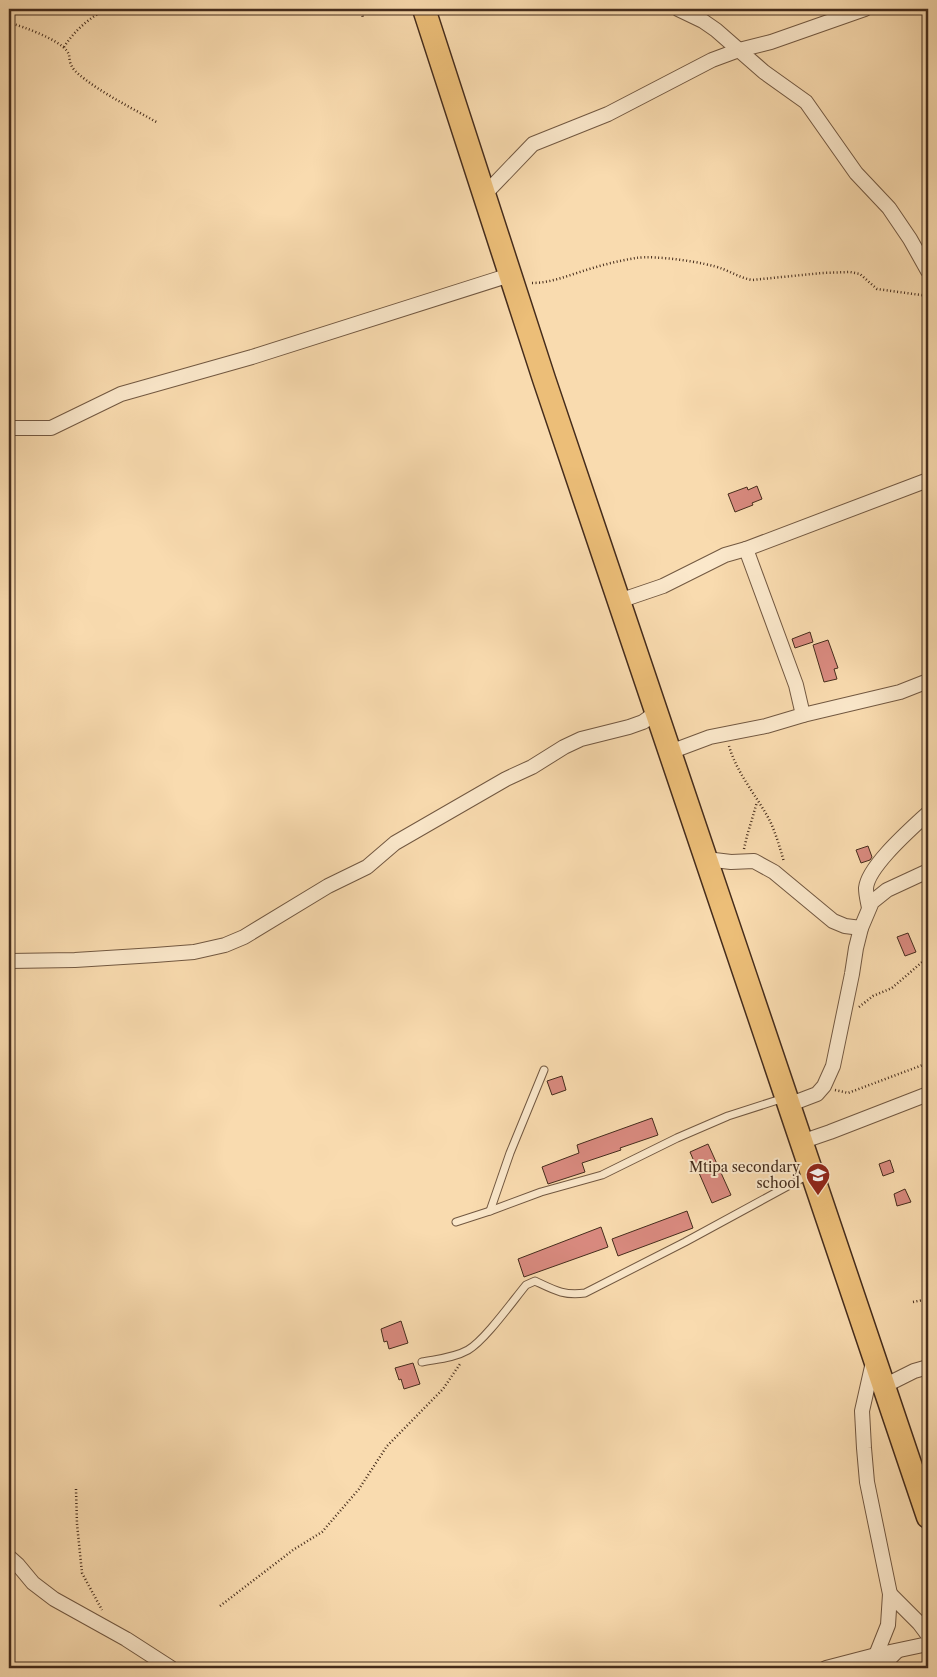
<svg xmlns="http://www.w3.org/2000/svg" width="937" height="1677" viewBox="0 0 937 1677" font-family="'Libre Caslon Text',serif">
<rect width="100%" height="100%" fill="#f9dbaf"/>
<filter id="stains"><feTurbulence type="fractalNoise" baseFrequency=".004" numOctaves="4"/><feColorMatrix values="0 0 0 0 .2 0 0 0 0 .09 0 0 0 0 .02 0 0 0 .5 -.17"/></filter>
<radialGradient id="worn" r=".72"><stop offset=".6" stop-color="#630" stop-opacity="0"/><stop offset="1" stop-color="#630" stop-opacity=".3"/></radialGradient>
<g fill="#d98a7f" stroke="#452c1c">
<polygon points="757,486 762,499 752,503 753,505 735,512 728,494 747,487 748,490"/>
<polygon points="810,632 813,642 795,648 792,639"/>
<polygon points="828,640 838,668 834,669 837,679 824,682 813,645"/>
<polygon points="868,846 872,857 870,860 861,863 856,850"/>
<polygon points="908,933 916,952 905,956 897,937"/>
<polygon points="562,1076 566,1090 552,1095 547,1081"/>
<polygon points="652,1118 658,1135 620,1148 621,1150 582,1163 585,1172 548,1184 542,1167 579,1153 577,1145"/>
<polygon points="708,1144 731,1195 712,1203 690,1152"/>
<polygon points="890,1160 894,1172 883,1176 879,1164"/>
<polygon points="905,1189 911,1202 897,1206 894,1194"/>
<polygon points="687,1211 693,1228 618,1256 612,1239"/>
<polygon points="601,1227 608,1247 524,1277 518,1259"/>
<polygon points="401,1321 408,1343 389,1349 387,1341 384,1342 381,1329"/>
<polygon points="413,1363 420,1384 404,1389 401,1379 399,1380 395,1368"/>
</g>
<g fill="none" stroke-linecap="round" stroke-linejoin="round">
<defs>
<g id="service">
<polyline points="490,1211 510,1153 544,1070"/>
<polyline points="456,1222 490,1211 541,1192 602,1175 677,1138 728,1116 784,1098"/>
<path d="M422,1362C437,1359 454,1358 468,1350C485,1340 512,1302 526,1285L535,1281C554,1290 564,1296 585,1293L685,1242L810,1174"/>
</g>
<g id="minor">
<polyline points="678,9 703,21 716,30 764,72 806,102 856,173 889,208 910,239 928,271"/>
<polyline points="485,194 533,144 608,114 712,60 739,50 771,42 865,9"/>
<polyline points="9,428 51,428 121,394 252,357 510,275"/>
<polyline points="746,549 796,685 803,715"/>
<polyline points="619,601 663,586 725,555 746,549 928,480"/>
<polyline points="670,752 710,737 766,726 803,715 900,692 928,681"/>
<polyline points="706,859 731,862 754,861 774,872 833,921 845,926 861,928"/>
<path d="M869,908C868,902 866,895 866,888C868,866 912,828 928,813"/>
<polyline points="9,961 75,960 155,955 194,952 225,945 244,937 328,886 367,867 395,843 506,779 532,767 564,747 581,739 629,727 643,722 657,712"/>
<polyline points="787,1098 796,1102 817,1094 824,1086 833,1066 852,974 856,948 861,928 872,902 887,890 928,871"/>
<polyline points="801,1142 830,1132 928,1094"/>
<polyline points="873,1362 862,1411 864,1448 867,1482 890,1594 888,1625 876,1655"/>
<polyline points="884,1386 914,1371 928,1367"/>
<polyline points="9,1557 18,1565 33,1583 54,1599 126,1639 171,1668"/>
<polyline points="890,1594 919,1623 928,1635"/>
<polyline points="826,1668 876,1655 923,1645 928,1646"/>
<polyline points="880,1668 897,1651"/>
</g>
<polyline id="primary" points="424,9 544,379 928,1517"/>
</defs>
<use href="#service" stroke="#725841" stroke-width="9"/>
<use href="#minor" stroke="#725841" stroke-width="16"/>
<use href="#primary" stroke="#452c1c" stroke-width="25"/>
<g stroke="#452c1c" stroke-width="2.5" stroke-dasharray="1 2.5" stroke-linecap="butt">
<polyline points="361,9 363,18"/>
<path d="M9,23C23,26 59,40 67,51C70,55 69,58 70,62C72,69 77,73 82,77C105,95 132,108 158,123"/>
<path d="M64,47C74,31 90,17 107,9"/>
<path d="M532,283C549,283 564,277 580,272C598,266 617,261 636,258C655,255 705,262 723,269C733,273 741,278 752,280L822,273L850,272L860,274L877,289L928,296"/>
<path d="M729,746C737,774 757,796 770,821C776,834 780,848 784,862"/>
<polyline points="744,849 747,836 757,802"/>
<polyline points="859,1007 873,996 892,988 928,957"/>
<polyline points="835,1090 848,1093 928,1063"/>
<polyline points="913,1302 928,1299"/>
<polyline points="76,1489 77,1524 82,1573 102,1610"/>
<polyline points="220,1606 293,1550 322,1532 359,1489 387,1446 443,1389 460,1364"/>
</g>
<use href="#service" stroke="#fbe8cb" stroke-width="7"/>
<use href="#minor" stroke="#fbe8cb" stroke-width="14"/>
<use href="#primary" stroke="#ecbe78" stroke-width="22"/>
</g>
<defs>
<symbol id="school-pin" viewBox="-11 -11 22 30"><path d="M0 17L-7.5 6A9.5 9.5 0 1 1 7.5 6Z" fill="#8f2418" stroke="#fbe8cb"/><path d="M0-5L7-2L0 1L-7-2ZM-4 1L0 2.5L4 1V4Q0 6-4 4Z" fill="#fff"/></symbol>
</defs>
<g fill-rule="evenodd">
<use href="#school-pin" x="804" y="1161" width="28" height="38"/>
</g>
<g text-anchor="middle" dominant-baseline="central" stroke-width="4" stroke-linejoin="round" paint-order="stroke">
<g font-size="14" fill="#452c1c" stroke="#fbe8cb" text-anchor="end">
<text x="800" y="1167">Mtipa secondary<tspan x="800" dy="16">school</tspan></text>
</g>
</g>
<rect width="937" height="1677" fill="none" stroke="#f9dbaf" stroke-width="30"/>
<rect x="10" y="10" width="917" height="1657" fill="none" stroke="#452c1c" stroke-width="2.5"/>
<rect x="15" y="15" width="907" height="1647" fill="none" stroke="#452c1c"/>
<rect width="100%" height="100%" filter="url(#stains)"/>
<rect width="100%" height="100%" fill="url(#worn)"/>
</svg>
